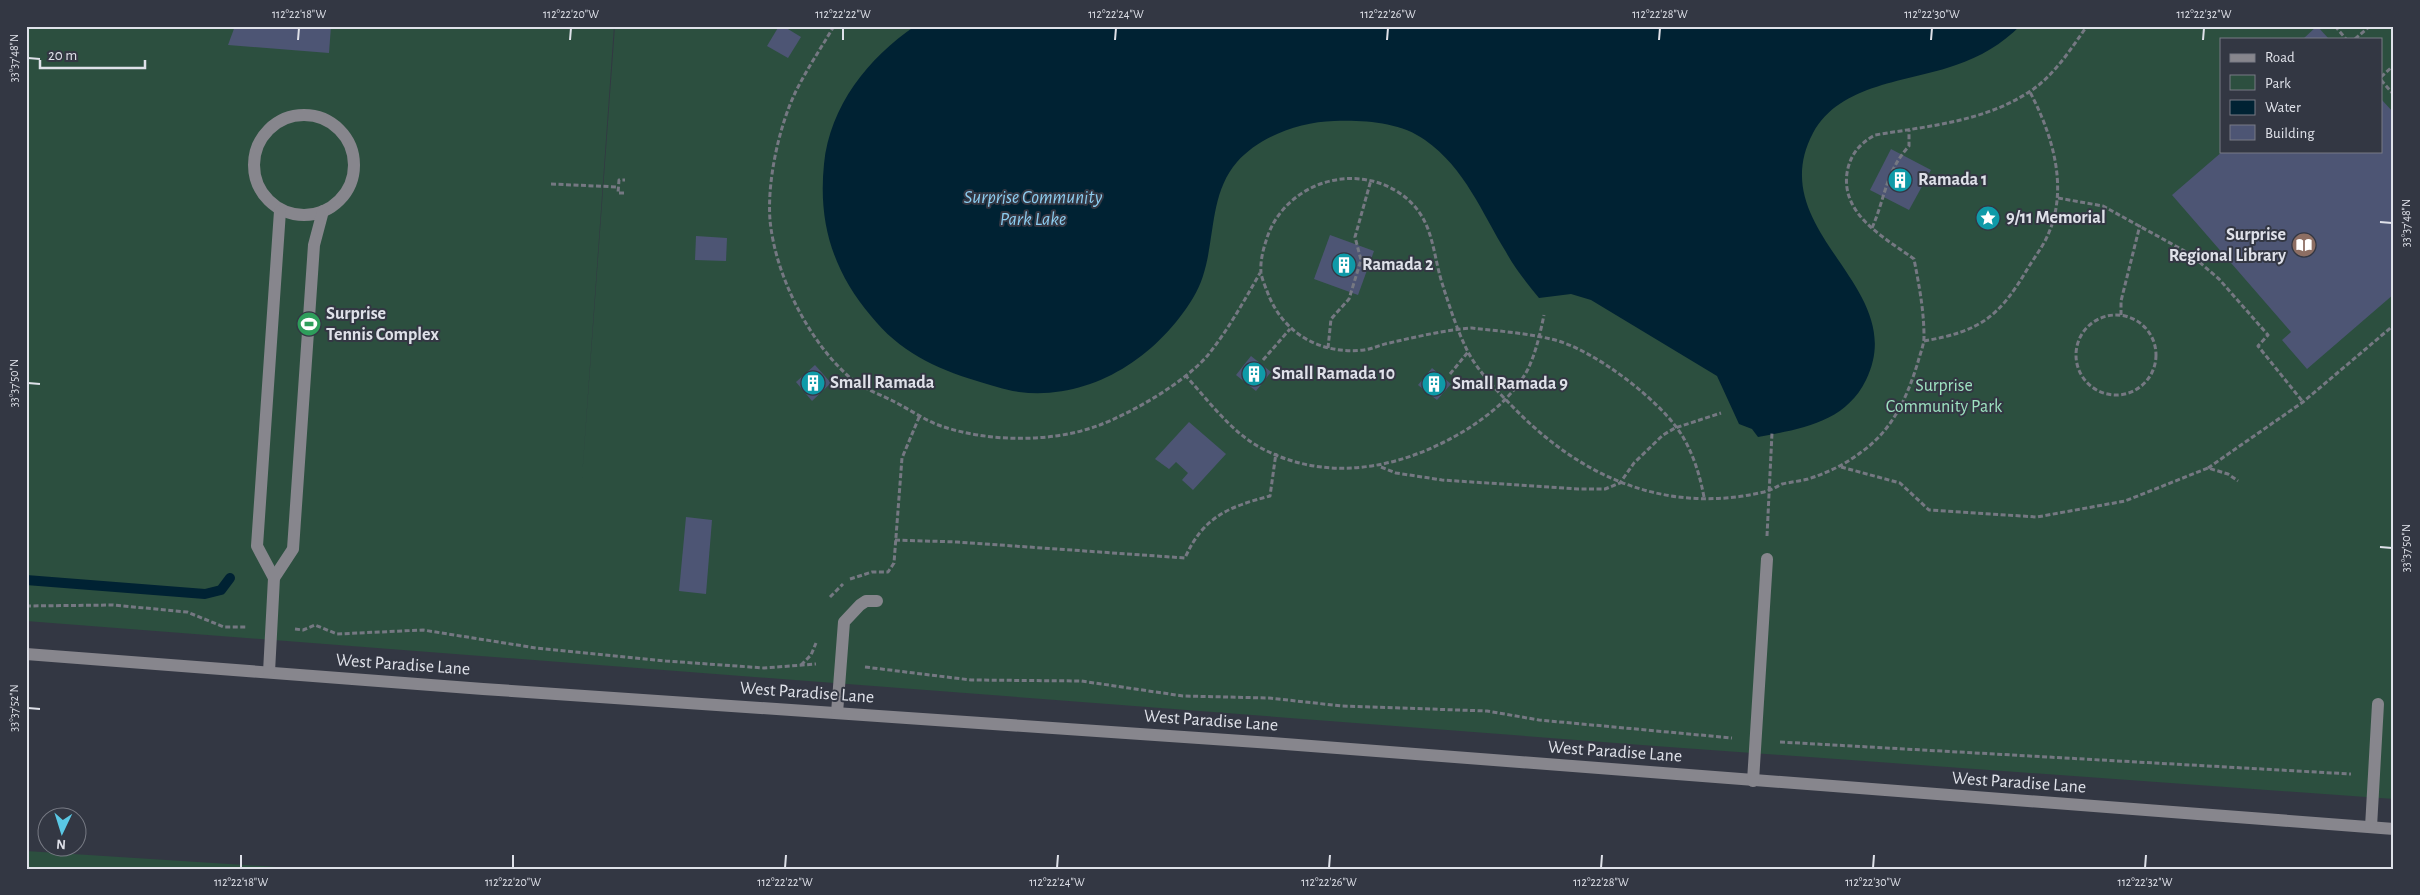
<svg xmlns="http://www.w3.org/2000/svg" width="2420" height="895" viewBox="0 0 2420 895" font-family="'Alegreya Sans',sans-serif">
<rect width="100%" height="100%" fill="#333743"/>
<g fill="#2c4f3f" fill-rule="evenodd">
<path d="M26,26H614L582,478L615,26H2394V799L1655,746L26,621ZM2221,39H2381V151H2221Z"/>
<polygon points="26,851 307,869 26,869"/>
</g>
<path fill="#023" d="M915,26H2020C2002,44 1980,57 1956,65C1909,82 1840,83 1813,133C1761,232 1912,286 1866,380C1845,423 1800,429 1758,437L1752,429L1739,424L1717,376L1591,300L1571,294L1539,298C1527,283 1515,269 1506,252C1482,213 1465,168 1425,140C1400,122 1364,120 1334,121C1300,122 1260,136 1237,162C1204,200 1219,256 1193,298C1157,357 1091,401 1019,392C1005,390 990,385 977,381C934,368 899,351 871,316C833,271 818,223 824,164C830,106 868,58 915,26Z"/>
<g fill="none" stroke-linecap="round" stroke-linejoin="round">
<polyline stroke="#023" stroke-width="10" points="26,580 205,594 221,590 230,578"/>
</g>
<g fill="#4d5574">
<polygon points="235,26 331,26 329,53 228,45"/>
<polygon points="779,26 783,26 801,37 788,58 767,46"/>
<polygon points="2317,26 2329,39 2303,39"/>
<polygon points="2381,99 2394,113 2394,294 2307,369 2282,340 2291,332 2172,195 2223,151 2381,151"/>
<polygon points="1891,149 1931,170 1909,210 1870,190"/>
<polygon points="1330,235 1374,251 1358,295 1314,279"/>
<polygon points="696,236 727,238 726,261 695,260"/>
<polygon points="1251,356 1271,372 1256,391 1236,375"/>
<polygon points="815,365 831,383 812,401 796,382"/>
<polygon points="1432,368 1451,384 1437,400 1418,385"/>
<polygon points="1189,422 1226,454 1193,490 1182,480 1188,473 1176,462 1169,469 1155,459"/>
<polygon points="686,517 712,520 706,594 679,591"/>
</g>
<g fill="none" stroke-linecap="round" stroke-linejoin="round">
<g stroke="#757882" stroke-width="3" stroke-dasharray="5 2.5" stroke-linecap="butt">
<path d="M834,26C821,48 807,69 796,91C779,126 767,181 770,220C775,276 811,346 854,381C865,389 881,395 893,401C909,409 924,420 941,426C988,442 1050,443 1097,426C1132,413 1184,383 1208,355C1228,330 1244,301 1260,273"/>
<polyline points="2335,26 2346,39"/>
<polyline points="2355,39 2370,26"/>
<polyline points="2381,77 2394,65"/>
<polyline points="2381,80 2394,95"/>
<polyline points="551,184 618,187"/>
<polyline points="624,193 618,193 619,180 625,180"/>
<polyline points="2058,198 2103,206 2190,254 2219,279 2268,335 2258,346 2303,402"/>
<path d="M1872,228C1886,196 1885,173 1909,146V130"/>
<polyline points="2121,315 2121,301 2140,225"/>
<circle cx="2116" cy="355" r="40"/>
<path d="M1924,341C1981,331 1999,317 2028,268C2034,258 2041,249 2046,239C2070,191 2053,136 2030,92"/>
<polyline points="1328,348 1331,319 1349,299 1361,260 1355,237 1371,180"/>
<polyline points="1263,360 1290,329"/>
<polyline points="1450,374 1468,352"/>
<path d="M1185,375C1208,400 1231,432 1261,448C1330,485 1407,467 1469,428C1492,413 1515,394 1528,369C1536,352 1540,334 1544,315"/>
<polyline points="1381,467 1396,473 1442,480 1578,489 1605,489 1620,483 1634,463 1663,435 1675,428 1721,413"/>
<polyline points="1841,467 1900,483 1929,510 2037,517 2125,501 2208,468 2228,474 2238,481"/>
<polyline points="2208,468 2303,402 2394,325"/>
<path d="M1704,497C1700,476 1694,456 1683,437C1662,401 1592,348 1551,339C1525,333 1498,331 1472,328C1444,330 1416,337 1389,343C1380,345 1372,349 1364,350C1320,355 1282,333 1267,291C1265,286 1262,279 1261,273C1260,262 1263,250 1266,241C1282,186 1349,161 1398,192C1434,216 1431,247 1442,283C1449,305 1457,330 1467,350C1477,370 1496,390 1512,406C1580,477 1665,515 1764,492C1771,490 1776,487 1782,484C1791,482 1800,481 1808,479C1827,473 1844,465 1860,453C1892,431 1907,398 1918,362C1920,354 1924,345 1924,337C1924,310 1919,285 1914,259C1885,238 1841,215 1847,173C1850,155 1859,144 1875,135C1928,126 1983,122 2029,92C2053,77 2071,49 2087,26"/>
<polyline points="1767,536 1772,433"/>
<path d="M895,540L957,542L1185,558C1203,517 1228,507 1270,496L1276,453"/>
<polyline points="850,579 872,572 888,572 894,563 902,458 920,415"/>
<polyline points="830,597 843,584"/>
<polyline points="26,606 113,605 187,612 224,627 246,627"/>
<polyline points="295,629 303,630 315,625 337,634 423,630 536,648 666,661 764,668 816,664"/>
<polyline points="801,665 811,655 816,643"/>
<polyline points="865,667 971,680 1081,681 1183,696 1269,698 1342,706 1487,711 1539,720 1732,738"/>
<polyline points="1780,742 2351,774"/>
</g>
<g stroke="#87868d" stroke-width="12">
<circle cx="304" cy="165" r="50"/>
<polyline points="274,578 257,546 280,211"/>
<polyline points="26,654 483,689 1272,743 2394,829"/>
<polyline points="269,672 274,578 293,549 314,245 323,211"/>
<polyline points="837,713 844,622 860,605 866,601 877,601"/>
<polyline points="1753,781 1767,559"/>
<polyline points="2371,827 2378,704"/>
</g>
</g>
<path fill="none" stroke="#dfe1e9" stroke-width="2" d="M298,40L299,28M570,40L571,28M843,40V28M1115,40L1116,28M1387,40L1388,28M1659,40L1660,28M1931,40L1932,28M2203,40L2204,28M28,58L40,59M2380,222L2392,223M28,383L40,384M2380,547L2392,548M28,708L40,709M241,868V855M513,868V855M785,868L786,855M1057,868L1058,855M1329,868L1330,855M1601,868L1602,855M1873,868L1874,855M2145,868L2146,855"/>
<defs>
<symbol id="building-disc" viewBox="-11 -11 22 22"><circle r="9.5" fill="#0f9aa8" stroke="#333743"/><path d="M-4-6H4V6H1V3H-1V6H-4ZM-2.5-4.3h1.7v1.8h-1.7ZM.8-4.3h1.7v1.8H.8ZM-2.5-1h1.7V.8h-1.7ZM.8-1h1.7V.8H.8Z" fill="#fff"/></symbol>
<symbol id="sight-disc" viewBox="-11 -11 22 22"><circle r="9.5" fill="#0f9aa8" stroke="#333743"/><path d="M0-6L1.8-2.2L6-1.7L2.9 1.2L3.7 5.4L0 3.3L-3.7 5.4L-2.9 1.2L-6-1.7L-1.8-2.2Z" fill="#fff"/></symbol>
<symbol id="library-disc" viewBox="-11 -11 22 22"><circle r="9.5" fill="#8d6e63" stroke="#333743"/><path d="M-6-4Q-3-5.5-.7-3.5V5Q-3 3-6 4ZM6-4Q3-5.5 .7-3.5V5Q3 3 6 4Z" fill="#fff"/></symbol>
<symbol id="stadium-disc" viewBox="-11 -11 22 22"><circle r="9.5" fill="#2e9e5b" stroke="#333743"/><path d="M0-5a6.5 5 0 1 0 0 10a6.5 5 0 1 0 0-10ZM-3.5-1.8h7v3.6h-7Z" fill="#fff"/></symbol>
</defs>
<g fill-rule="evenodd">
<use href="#building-disc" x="1886" y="166" width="28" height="28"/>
<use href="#sight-disc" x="1974" y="204" width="28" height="28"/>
<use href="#library-disc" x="2290" y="231" width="28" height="28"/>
<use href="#building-disc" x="1330" y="251" width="28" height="28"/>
<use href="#stadium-disc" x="295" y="310" width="28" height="28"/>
<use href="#building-disc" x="1240" y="360" width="28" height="28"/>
<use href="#building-disc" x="799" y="369" width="28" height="28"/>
<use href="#building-disc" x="1420" y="370" width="28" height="28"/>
</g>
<g text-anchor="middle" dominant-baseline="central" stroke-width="4" stroke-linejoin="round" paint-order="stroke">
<g font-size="18" font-weight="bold" fill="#dfe1e9" stroke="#333743" text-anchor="start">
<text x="1918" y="180">Ramada 1</text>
<text x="2006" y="218">9/11 Memorial</text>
<text x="2286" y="235" text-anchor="end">Surprise<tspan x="2286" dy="21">Regional Library</tspan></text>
<text x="1362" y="265">Ramada 2</text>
<text x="326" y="314">Surprise<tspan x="326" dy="21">Tennis Complex</tspan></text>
<text x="1272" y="374">Small Ramada 10</text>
<text x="830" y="383">Small Ramada</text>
<text x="1452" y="384">Small Ramada 9</text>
</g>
<g font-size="18" fill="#9ee2c1" stroke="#333743">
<text x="1944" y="386">Surprise<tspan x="1944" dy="21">Community Park</tspan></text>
</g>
<g font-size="18" fill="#dfe1e9" stroke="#333743">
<text transform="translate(403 665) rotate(4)">West Paradise Lane</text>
<text transform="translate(807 693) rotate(4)">West Paradise Lane</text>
<text transform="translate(1211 721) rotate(4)">West Paradise Lane</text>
<text transform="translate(1615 752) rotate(4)">West Paradise Lane</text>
<text transform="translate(2019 783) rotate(4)">West Paradise Lane</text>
</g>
<g font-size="19" font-style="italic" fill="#8cccef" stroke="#333743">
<text x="1033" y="197">Surprise Community<tspan x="1033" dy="22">Park Lake</tspan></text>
</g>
</g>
<rect width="2420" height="895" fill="none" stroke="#333743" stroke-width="55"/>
<rect x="2220" y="38" width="162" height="115" fill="#333743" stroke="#787b85"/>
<rect x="2230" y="54" width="25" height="8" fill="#87868d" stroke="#787b85"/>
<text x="2265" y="62" font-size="15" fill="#dfe1e9">Road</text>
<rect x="2230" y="75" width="25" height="15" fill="#2c4f3f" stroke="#787b85"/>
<text x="2265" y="88" font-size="15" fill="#dfe1e9">Park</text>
<rect x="2230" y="100" width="25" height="15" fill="#002233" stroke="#787b85"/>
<text x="2265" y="112" font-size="15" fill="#dfe1e9">Water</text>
<rect x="2230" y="125" width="25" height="15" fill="#4d5574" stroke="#787b85"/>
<text x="2265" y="138" font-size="15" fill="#dfe1e9">Building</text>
<g transform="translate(62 832) rotate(184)"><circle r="24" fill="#333743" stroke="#787b85"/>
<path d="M0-4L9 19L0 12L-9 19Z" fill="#5ac8e5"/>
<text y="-8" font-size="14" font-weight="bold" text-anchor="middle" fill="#dfe1e9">N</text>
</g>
<path d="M40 60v8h105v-8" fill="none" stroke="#dfe1e9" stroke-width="2.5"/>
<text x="48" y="60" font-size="15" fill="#dfe1e9" stroke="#333743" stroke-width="4" paint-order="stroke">20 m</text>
<rect x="28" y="28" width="2364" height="840" fill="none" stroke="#dfe1e9" stroke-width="2"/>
<g font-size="12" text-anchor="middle" fill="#dfe1e9">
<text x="299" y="18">112°22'18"W</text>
<text x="571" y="18">112°22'20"W</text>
<text x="843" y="18">112°22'22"W</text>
<text x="1116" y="18">112°22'24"W</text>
<text x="1388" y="18">112°22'26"W</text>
<text x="1660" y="18">112°22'28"W</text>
<text x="1932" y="18">112°22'30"W</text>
<text x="2204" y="18">112°22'32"W</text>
<text transform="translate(14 58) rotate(-90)" y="4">33°37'48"N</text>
<text transform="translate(2406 223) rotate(-90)" y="4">33°37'48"N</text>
<text transform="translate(14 383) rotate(-90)" y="4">33°37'50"N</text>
<text transform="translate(2406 548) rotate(-90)" y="4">33°37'50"N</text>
<text transform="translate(14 708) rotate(-90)" y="4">33°37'52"N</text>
<text x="241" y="886">112°22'18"W</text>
<text x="513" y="886">112°22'20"W</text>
<text x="785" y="886">112°22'22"W</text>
<text x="1057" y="886">112°22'24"W</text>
<text x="1329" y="886">112°22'26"W</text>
<text x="1601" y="886">112°22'28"W</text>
<text x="1873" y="886">112°22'30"W</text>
<text x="2145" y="886">112°22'32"W</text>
</g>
</svg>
